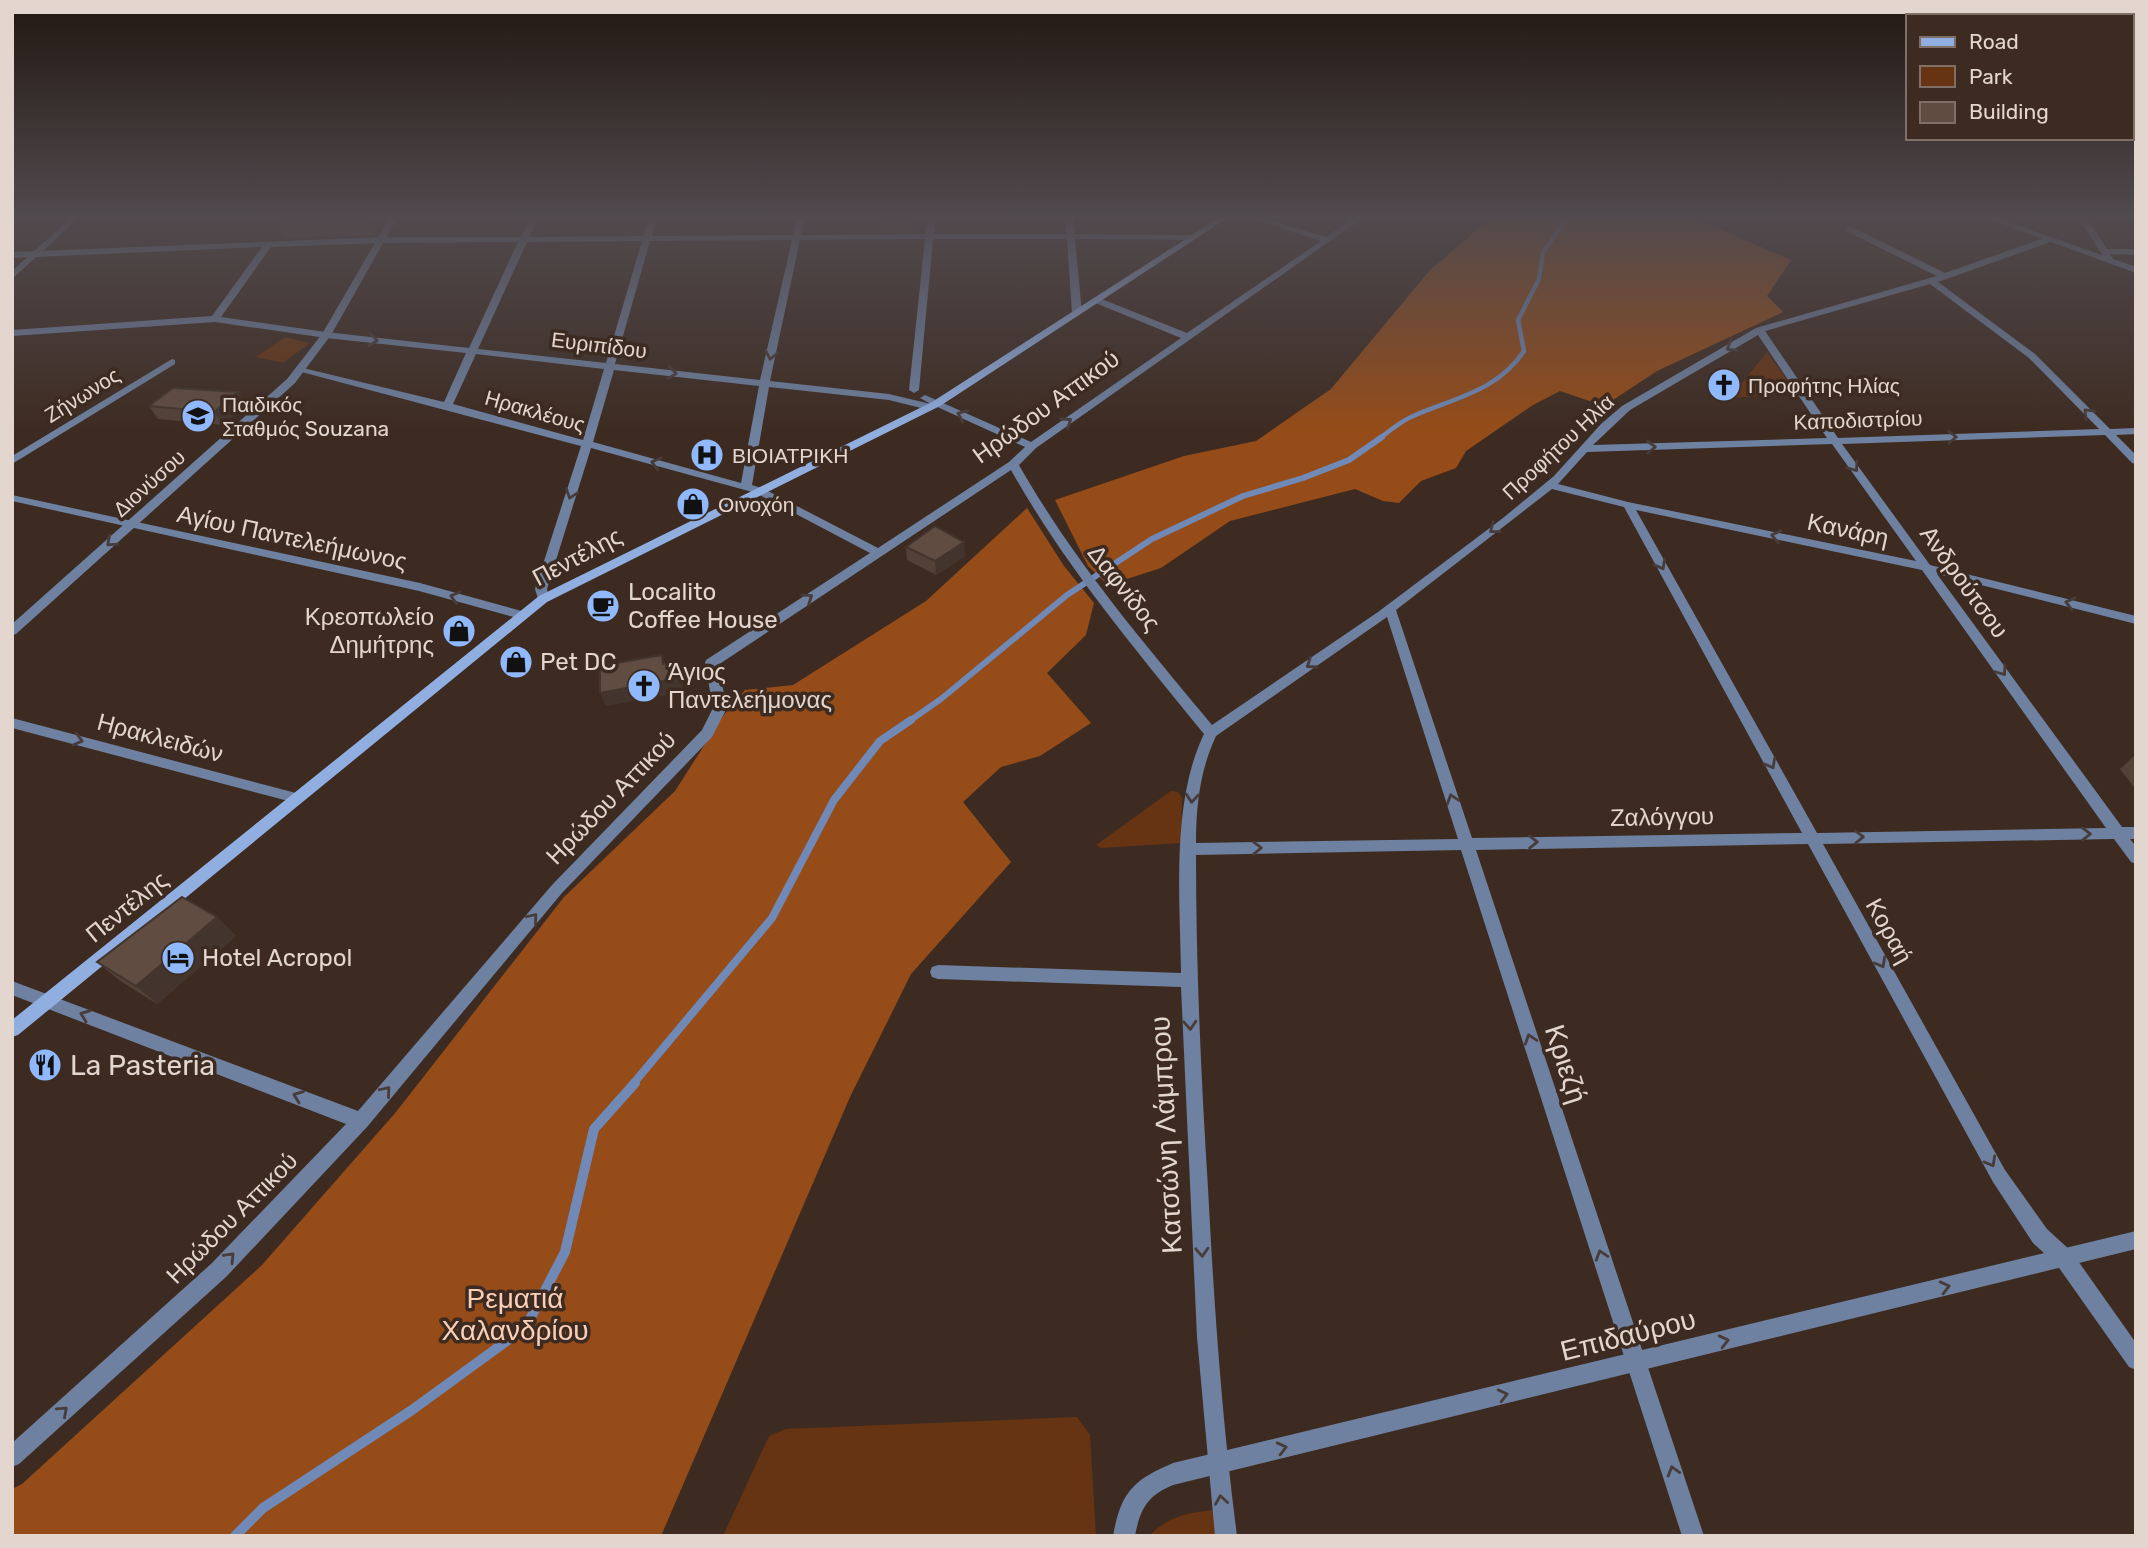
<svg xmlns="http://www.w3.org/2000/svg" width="2148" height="1548" viewBox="0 0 2148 1548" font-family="Rubik,sans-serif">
<rect width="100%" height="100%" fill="#3d2b21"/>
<g fill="#663413">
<polygon points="285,337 310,343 283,363 256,357"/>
<polygon points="1767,352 1797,394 1730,398"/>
<polygon points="1171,791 1178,792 1182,798 1181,843 1101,848 1096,845"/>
<polygon points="1077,1417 1090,1435 1096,1536 723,1536 769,1436 786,1429"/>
<path d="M1213,1510L1216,1536H1149C1169,1516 1186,1513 1213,1510Z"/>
</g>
<g fill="#954c18">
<polygon points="1492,217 1692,217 1791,260 1767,296 1783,312 1657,371 1604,406 1560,391 1533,405 1466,451 1456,468 1421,481 1399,503 1383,501 1355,489 1230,521 1161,568 1108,585 1088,566 1055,500 1184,456 1256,441 1331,389 1430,270"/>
<polygon points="1027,508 1064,566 1094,603 1086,635 1047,673 1091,723 1040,756 1001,767 963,802 1011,862 911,974 850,1097 661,1536 12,1536 12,1489 22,1484 262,1265 396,1112 564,897 675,791 723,716 745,690 793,685 926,601"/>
</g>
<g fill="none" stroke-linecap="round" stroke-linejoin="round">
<path stroke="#7089b6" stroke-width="4.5" d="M1379,439C1389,431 1400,422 1411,417C1453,398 1497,392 1524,351L1518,320L1539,279L1543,252L1568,217"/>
<polyline stroke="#7089b6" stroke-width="6" points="908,722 941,699 1067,595 1152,539 1243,496 1303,478 1349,460 1382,437"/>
<polyline stroke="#7089b6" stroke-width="8" points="633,1084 772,918 834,800 880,741 911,720"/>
<polyline stroke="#7089b6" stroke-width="10" points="235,1536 263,1508 412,1410 526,1327 565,1252 594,1129 635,1083"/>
<g fill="#6e81a0" fill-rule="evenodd">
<path d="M530,217H538L529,237L643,236L649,217H657L652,236L793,235L797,217H805L801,235L925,234L928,217H936L934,234H1066L1065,217H1073L1075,234L1196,235V239L1193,240L1075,239L1082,313L1077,316L1072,313L1067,239H933L919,390L914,393L909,390L925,239L800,240L770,381L889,394L931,404L920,398L925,395L1031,442L1181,338L1093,302V298H1099L1187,333L1321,241L1248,217H1260L1326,237L1355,217H1364L1036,448L1019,465C1073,560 1143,642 1212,725L1378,612L1503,518L1554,476L1601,424L1622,406L1756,328L1937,276L1846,231V227H1852L1945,273L2047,237H2053V241L1938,282L2035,354L2110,429L2136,428V434L2116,435L2136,455V464L2132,463L2105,435L1842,444L1930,565L2136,616V624L1937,574L2122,827H2136V839H2130L2136,846V864L2131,862L2114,839L1823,844L2005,1170L2047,1229L2071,1251L2136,1343V1370L2129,1367L2057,1265L2033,1243L1993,1182L1808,844L1476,850L1704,1536H1682L1461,850L1196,855C1196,966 1201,1077 1208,1188C1214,1304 1222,1420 1237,1536H1215L1197,1337L1181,987L938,979L932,977L930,972L932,967L938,965L1181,973C1180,898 1171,802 1204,734C1135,649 1065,566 1011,470L718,665L727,708L712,737L562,893L367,1127L226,1277L19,1464L12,1467V1443L212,1263L346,1124L12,995V981L358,1111L552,885L702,730L713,708L705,663L706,660L870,553L756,493L591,448L547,589L549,599L543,603L539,602L535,589L581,446L294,370L299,367L444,402L466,353L326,338L215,322L12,336V330L212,316L262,247L12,258V252L383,237H521ZM792,240L760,380L615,364L650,241ZM642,241L606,363L478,349L527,242ZM518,242L469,348L326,332L221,317L271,247L383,243ZM1930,284L2029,358L2099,429L1838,438L1765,331ZM1758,335L1827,438L1593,445L1630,410ZM476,354L604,369L583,440L453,404ZM614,370L759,386L741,483L593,442ZM769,387L889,400L929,410L933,409V405L1025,447L1009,462L878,548L764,489L752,485ZM1832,444L1916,561L1628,502L1558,484L1587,452ZM1552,489L1624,507L1802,833L1472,838L1396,610ZM1636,510L1922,570L2106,828L1817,833ZM1387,617L1458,839L1196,843C1196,806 1200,770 1216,736Z"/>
<polygon points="2078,217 2086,217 2107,249 2136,249 2136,255 2110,254 2114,260 2107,262"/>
<polygon points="172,359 175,360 175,364 12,464 12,456"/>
<polygon points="12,495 420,583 525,612 527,615 521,619 419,591 12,501"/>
<polygon points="12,718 296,793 301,794 303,798 301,802 296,803 12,728"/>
</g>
<g fill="#6e81a0" fill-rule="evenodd">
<polygon points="72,217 80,217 12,279 12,271"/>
<polygon points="390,217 398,217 331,335 295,383 16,634 12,635 12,624 287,379 322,334"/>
<polygon points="1983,217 1994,217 2136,267 2136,273"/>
<path d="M2136,1231V1249L1173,1485C1148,1495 1140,1509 1135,1536H1113C1121,1492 1133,1480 1173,1463Z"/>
</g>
<polygon fill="#90aee0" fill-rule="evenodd" points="1220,217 1229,217 940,406 547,602 18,1035 12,1037 12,1020 539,596 932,402"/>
</g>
<g fill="#534138">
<polygon points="279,217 384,217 374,235 285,238 276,220"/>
<polygon points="880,217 913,217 912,231 882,231"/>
<polygon points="246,405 223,425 158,419 149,406"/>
<polygon points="906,547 965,556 936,575 907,560"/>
<polygon points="2136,754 2136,790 2120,769"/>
<polygon points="217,917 236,936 157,1004 119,980 97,962"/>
</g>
<g fill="#43352e">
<polygon points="366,217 384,217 374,235"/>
<polygon points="910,217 913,217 912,231"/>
<polygon points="238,392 246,405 223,425 214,412"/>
<polygon points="964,542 965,556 936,575 935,561"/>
<polygon points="677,661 682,675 683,692 606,706 600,693"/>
<polygon points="217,917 236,936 157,1004 136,986"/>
</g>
<g fill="#604c41" stroke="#43352e" stroke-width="2">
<polygon points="279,217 366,217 276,220"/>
<polygon points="173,388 238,392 214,412 149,406"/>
<polygon points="935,526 964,542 935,561 906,547"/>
<polygon points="662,655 663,664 677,661 679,678 600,693 600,666"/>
<polygon points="182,897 217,917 136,986 97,962"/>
</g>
<defs><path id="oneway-chevron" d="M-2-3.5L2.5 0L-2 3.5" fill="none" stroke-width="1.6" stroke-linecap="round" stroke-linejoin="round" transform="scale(1.75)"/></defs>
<g stroke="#473c3a">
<use href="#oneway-chevron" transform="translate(373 340) rotate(6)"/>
<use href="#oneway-chevron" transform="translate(1731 347) rotate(149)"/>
<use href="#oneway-chevron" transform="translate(771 355) rotate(102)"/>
<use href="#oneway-chevron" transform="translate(672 373) rotate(7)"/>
<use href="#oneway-chevron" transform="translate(2088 413) rotate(-135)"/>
<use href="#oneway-chevron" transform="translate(962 415) rotate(-156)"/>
<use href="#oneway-chevron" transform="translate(1067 422) rotate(-35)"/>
<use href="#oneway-chevron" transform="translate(1952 437) rotate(-2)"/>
<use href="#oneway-chevron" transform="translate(1651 447) rotate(-2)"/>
<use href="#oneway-chevron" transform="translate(656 463) rotate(-165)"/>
<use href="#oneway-chevron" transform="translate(1854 467) rotate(54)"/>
<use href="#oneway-chevron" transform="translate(571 494) rotate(109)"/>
<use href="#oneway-chevron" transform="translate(1494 529) rotate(142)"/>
<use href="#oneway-chevron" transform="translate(1776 536) rotate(-168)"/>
<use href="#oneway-chevron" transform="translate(111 542) rotate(138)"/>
<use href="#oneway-chevron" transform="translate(1661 565) rotate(61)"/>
<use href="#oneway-chevron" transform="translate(455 597) rotate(-165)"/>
<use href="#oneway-chevron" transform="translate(808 598) rotate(-34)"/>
<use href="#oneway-chevron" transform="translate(2070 603) rotate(-166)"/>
<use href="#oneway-chevron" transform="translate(1311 664) rotate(145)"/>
<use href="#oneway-chevron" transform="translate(2002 671) rotate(54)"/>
<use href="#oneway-chevron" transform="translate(78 740) rotate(15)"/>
<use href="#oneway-chevron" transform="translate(1771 764) rotate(61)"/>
<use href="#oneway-chevron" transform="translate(1192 798) rotate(94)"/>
<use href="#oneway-chevron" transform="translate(1452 799) rotate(-108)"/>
<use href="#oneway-chevron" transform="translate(2086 834) rotate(-1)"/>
<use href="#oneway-chevron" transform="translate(1859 837) rotate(-1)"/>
<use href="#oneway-chevron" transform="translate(1533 842) rotate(-1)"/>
<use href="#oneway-chevron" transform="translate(1257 848) rotate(-1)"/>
<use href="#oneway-chevron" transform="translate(533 918) rotate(-50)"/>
<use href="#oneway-chevron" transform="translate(1881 963) rotate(61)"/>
<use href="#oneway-chevron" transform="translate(85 1015) rotate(-159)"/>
<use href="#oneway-chevron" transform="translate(1190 1025) rotate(87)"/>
<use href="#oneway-chevron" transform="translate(1530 1039) rotate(-108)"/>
<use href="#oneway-chevron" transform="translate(386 1091) rotate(-50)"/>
<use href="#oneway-chevron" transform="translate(298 1096) rotate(-159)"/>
<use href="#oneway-chevron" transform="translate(1991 1162) rotate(61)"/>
<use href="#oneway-chevron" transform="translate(1202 1252) rotate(87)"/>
<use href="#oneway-chevron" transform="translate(1601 1255) rotate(-108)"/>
<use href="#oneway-chevron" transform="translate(230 1257) rotate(-46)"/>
<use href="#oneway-chevron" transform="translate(1945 1287) rotate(-14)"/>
<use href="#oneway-chevron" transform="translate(1724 1341) rotate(-14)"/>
<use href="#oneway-chevron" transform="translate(1503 1395) rotate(-14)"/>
<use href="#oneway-chevron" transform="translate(63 1411) rotate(-42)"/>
<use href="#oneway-chevron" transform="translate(1282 1448) rotate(-14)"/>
<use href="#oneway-chevron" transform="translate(1673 1471) rotate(-107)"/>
<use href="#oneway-chevron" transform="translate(1221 1500) rotate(-98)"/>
</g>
<linearGradient id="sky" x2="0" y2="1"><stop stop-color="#221812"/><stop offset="0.5" stop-color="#514a4e"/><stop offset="1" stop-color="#514a4e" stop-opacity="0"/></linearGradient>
<rect width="2148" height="433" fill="url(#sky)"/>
<defs>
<symbol id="church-disc" viewBox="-11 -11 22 22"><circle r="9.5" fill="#8fb8fd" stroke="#3d2b21"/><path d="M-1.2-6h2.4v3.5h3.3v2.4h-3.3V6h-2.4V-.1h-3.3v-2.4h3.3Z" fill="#111"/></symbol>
<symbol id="school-disc" viewBox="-11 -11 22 22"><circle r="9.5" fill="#8fb8fd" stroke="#3d2b21"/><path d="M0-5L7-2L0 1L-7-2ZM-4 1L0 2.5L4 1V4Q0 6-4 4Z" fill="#111"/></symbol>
<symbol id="hospital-disc" viewBox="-11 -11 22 22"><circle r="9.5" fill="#8fb8fd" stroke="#3d2b21"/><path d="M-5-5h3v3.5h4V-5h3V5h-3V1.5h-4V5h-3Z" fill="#111"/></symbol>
<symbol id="shop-disc" viewBox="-11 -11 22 22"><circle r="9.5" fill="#8fb8fd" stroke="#3d2b21"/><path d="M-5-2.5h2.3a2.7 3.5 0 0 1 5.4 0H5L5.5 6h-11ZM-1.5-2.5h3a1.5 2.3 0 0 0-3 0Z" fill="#111"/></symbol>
<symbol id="cafe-disc" viewBox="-11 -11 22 22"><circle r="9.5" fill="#8fb8fd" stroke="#3d2b21"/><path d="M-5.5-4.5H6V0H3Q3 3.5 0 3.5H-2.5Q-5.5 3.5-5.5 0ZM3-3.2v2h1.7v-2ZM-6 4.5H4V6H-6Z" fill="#111"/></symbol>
<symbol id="hotel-disc" viewBox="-11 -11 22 22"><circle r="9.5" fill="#8fb8fd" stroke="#3d2b21"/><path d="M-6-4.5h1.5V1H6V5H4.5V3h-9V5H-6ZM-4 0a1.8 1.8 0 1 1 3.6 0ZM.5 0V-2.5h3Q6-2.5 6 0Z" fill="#111"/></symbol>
<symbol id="restaurant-disc" viewBox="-11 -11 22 22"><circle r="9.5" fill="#8fb8fd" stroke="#3d2b21"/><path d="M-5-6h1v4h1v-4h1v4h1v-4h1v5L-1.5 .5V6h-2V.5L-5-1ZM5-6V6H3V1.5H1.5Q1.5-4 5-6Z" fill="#111"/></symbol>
</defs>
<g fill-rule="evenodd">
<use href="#church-disc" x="1705" y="366" width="38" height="38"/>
<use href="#school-disc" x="179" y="397" width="38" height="38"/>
<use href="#hospital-disc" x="688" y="436" width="38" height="38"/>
<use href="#shop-disc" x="674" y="485" width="38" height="38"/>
<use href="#cafe-disc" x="584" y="587" width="38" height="38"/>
<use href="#shop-disc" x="440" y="612" width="38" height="38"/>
<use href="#shop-disc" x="497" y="643" width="38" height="38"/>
<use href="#church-disc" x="625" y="667" width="38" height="38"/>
<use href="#hotel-disc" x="159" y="939" width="38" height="38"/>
<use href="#restaurant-disc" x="26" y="1046" width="38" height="38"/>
</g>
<g text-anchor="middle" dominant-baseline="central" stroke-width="7" stroke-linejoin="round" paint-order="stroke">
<g font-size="21" fill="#e2d6cf" stroke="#3d2b21">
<text transform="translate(599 345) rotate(7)">Ευριπίδου</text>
<text transform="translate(82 395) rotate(-32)">Ζήνωνος</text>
<text transform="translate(535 411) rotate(16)">Ηρακλέους</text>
<text transform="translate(1858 420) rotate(-2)">Καποδιστρίου</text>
<text transform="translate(1558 447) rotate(-43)">Προφήτου Ηλία</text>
<text transform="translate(149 483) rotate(-42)">Διονύσου</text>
</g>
<g font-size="21" fill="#e2d6cf" stroke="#3d2b21" text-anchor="start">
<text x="1748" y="385">Προφήτης Ηλίας</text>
<text x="222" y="404">Παιδικός<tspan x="222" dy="24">Σταθμός Souzana</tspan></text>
<text x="732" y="455">ΒΙΟΙΑΤΡΙΚΗ</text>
<text x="718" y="504">Οινοχόη</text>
</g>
<g font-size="24" fill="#e2d6cf" stroke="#3d2b21">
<text transform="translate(1046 407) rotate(-36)">Ηρώδου Αττικού</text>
<text transform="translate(1848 530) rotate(12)">Κανάρη</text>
<text transform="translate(292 538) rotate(12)">Αγίου Παντελεήμωνος</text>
<text transform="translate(577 557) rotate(-28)">Πεντέλης</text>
<text transform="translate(1964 582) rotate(54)">Ανδρούτσου</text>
<text transform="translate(1124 588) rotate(52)">Δαφνίδος</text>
<text transform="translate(160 738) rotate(15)">Ηρακλειδών</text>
<text transform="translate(611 798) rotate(-46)">Ηρώδου Αττικού</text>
<text transform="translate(1662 817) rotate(-1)">Ζαλόγγου</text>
<text transform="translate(127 907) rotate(-39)">Πεντέλης</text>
<text transform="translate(1889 931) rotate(61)">Κοραή</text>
<text transform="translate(232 1218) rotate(-45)">Ηρώδου Αττικού</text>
</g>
<g font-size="24" fill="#e2d6cf" stroke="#3d2b21" text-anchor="start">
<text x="628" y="592">Localito<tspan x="628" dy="28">Coffee House</tspan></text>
<text x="434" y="617" text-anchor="end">Κρεοπωλείο<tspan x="434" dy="28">Δημήτρης</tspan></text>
<text x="540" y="662">Pet DC</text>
<text x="668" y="672">Άγιος<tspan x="668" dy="28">Παντελεήμονας</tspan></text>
<text x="202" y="958">Hotel Acropol</text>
</g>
<g font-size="28" fill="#e2d6cf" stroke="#3d2b21">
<text transform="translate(1566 1064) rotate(72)">Κριεζή</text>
<text transform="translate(1166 1135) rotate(-93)">Κατσώνη Λάμπρου</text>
<text transform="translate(1628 1335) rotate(-14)">Επιδαύρου</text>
</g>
<g font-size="28" fill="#e2d6cf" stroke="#3d2b21" text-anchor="start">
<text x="70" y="1065">La Pasteria</text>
</g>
<g font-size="28" fill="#facfb7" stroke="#3d2b21">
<text x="515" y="1298">Ρεματιά<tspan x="515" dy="32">Χαλανδρίου</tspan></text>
</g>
</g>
<rect width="2148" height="1548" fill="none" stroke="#e2d6cf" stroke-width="28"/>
<rect x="1906" y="14" width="228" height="126" fill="#3d2b21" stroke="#7f6f67" stroke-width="2"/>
<rect x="1920" y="37" width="35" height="10" fill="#90aee0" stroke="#7f6f67" stroke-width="2"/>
<text x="1969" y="49" font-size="21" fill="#e2d6cf">Road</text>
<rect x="1920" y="66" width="35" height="21" fill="#663413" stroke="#7f6f67" stroke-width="2"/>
<text x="1969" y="84" font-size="21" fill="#e2d6cf">Park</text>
<rect x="1920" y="102" width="35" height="21" fill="#604c41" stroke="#7f6f67" stroke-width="2"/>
<text x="1969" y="119" font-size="21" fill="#e2d6cf">Building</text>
</svg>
